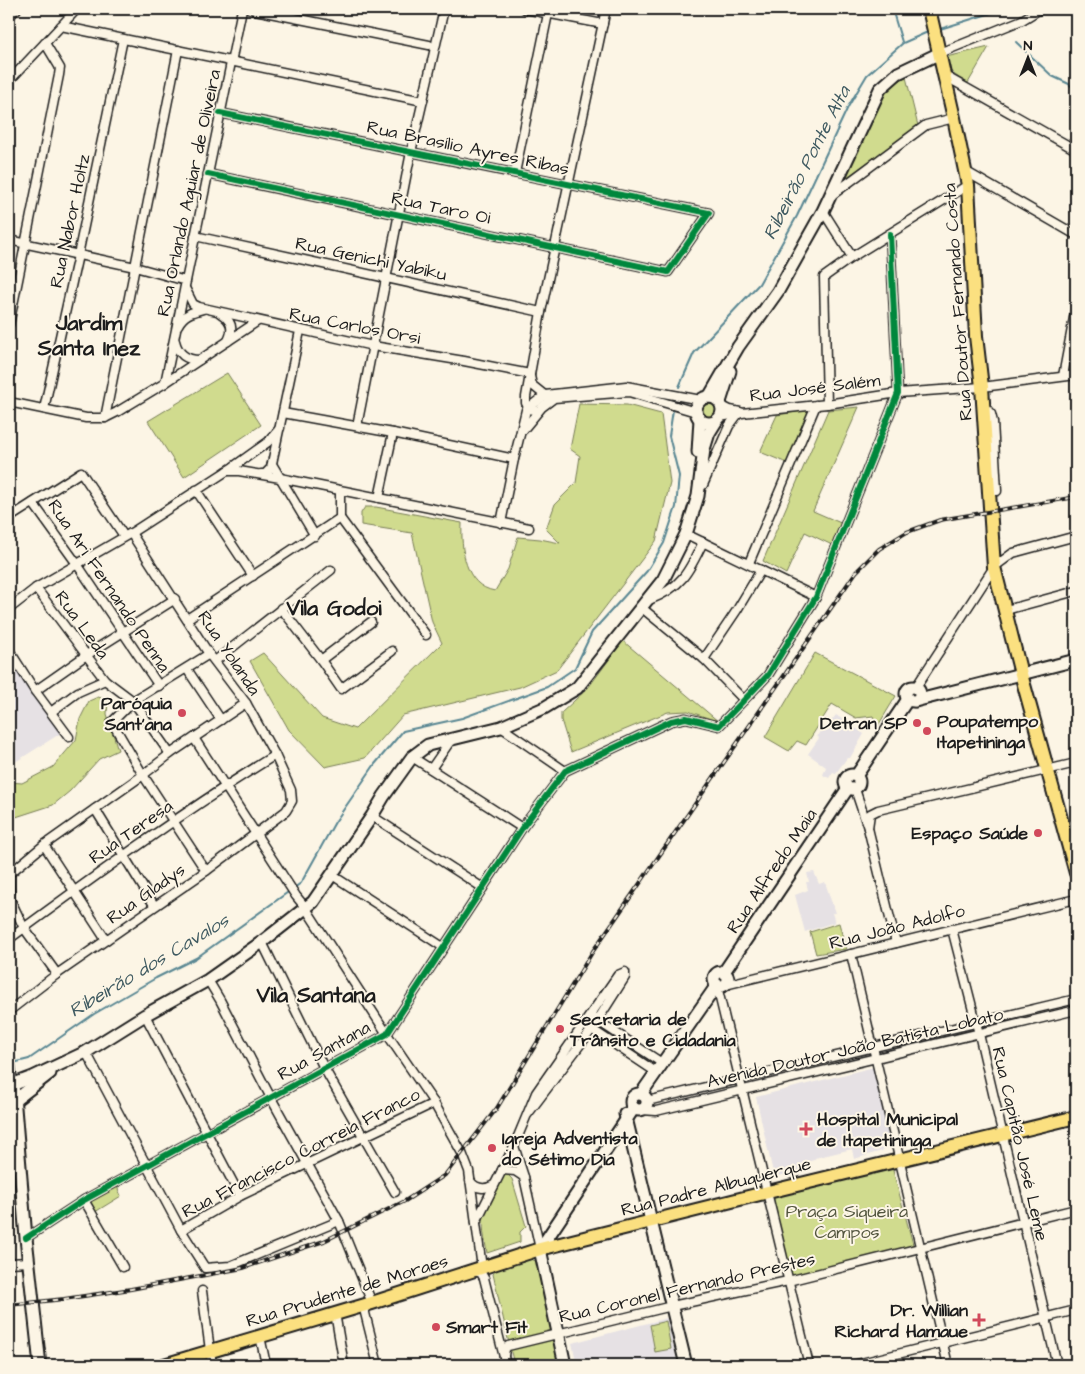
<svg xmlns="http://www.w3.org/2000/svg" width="1085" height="1374" viewBox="0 0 1085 1374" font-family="'Architects Daughter',sans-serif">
<rect width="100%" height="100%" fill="#fcf5e5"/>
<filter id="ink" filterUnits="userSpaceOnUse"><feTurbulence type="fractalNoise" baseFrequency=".02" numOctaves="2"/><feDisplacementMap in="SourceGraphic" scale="10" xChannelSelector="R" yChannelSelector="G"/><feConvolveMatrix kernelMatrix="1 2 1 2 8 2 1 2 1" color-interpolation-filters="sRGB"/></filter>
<g filter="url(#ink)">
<g fill="#e6e1e4">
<polygon points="9,660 61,733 9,766"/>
<polygon points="836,715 864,734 850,758 847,758 836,773 833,772 829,778 823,775 826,767 808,754 819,738 817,736 823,728 825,729"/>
<polygon points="814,872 819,884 825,882 835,913 832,913 835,922 805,932 795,895 808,890 806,882 809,882 807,873"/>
<polygon points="874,1067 888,1135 884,1137 885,1148 882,1151 854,1159 852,1149 815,1158 814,1160 807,1162 807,1169 774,1177 756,1097"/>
<polygon points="667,1318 678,1365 577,1365 572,1343"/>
</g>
<g fill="#d0db8e" stroke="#767c55">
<path d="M989,47L968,83C956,76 946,72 946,57Z"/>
<polygon points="906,77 918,126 843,180 881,98 895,83"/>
<polygon points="227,373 261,425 184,477 148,421"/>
<circle cx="709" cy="410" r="10"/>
<path d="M579,404L627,405L661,414L670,483L656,541L557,670L520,687L403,715L365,758L325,767L289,730L250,661L263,653L322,718L355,729L442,643L432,622L412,533L361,525V513L365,507H376L462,523C461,548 464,586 495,591L508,569L518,537L540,539L560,543L546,529L555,504L576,483L580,456L570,449Z"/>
<polygon points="859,407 813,511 843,524 832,545 805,532 786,574 763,561 828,410"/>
<polygon points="809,410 787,463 760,452 777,415"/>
<polygon points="623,641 719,722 688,711 668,712 571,752 561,720 561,713 588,688"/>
<polygon points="815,653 896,696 876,729 876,722 873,716 856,718 832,704 806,745 797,741 789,751 765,737"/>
<polygon points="98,697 108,700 107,714 118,750 99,759 70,791 53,805 16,817 9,825 9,782 22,783 53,767 76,740 80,719 89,701"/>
<polygon points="839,923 846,949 816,954 810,932"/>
<polygon points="892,1167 914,1248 790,1278 773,1196"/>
<path d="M507,1174L512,1179L526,1226L520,1232V1242L487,1253C482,1224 480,1218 493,1192C497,1183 498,1178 507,1174Z"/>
<polygon points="116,1184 121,1196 95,1212 87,1200"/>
<polygon points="527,1258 536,1261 561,1365 514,1365 493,1274 496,1269"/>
<polygon points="666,1321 671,1349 655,1352 650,1325"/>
</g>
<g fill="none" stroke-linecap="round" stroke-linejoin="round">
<g stroke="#588692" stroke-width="2">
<polyline points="892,9 902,42"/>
<polyline points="940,29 1004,9"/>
<polyline points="1016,42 1052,76 1069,84 1076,91"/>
<polyline points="679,387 694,353 759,284 797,216 848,107 867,75 903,43 930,31"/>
<polyline points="294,888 301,883 335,822 375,764 403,731 462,718 547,687 575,668 592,632 647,571 664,543 676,507 679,476 669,436 673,410"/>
<polyline points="13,1063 29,1059 94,1014 156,978 196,958 291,890"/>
</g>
<defs>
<g id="minor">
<polyline points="250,9 429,45"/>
<polyline points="525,9 603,24"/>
<polyline points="9,16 17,9"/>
<polyline points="61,26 423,101"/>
<polyline points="940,53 1022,20 1040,9"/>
<polyline points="945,76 1076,150"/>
<polyline points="9,81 77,9"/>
<polyline points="965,171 1076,235"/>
<polyline points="515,173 549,9"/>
<polyline points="208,174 668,272 709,213 220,113"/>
<polyline points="832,195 926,125 954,118"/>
<polyline points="823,211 852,257"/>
<polyline points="195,236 541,312"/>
<polyline points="9,240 135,267 186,281"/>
<polyline points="185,288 193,304 199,307 373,346 464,361 530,374"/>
<path d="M220,313C232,321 234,328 228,341"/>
<polyline points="9,325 59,75 60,68 45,43"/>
<path d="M178,325C184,314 192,312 203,309"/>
<path d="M175,341C178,354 186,360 199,360"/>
<polyline points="530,376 532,385 547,397"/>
<polyline points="1063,376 1076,307"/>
<polyline points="165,383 242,9"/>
<polyline points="9,402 86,418 105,418 117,412 165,383 258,321"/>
<polyline points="827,404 824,277 852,257 968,185"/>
<polyline points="722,406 730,410 740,412"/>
<polyline points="984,406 991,414 993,422 997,491"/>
<polyline points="44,409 78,255 123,39"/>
<polyline points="538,411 529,409 526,403 526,397 541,312 606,9"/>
<polyline points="283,413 393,433 514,459"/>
<polyline points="720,417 742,413 827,404 898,393 982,387 1076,375"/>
<polyline points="105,418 178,50"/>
<polyline points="357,426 411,152 444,9"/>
<polyline points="523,430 542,407 554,398 629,392 696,412"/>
<polyline points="272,464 315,536"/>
<polyline points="227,471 239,471 280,478 529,528"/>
<polyline points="261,474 265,474 271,468 300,331"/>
<polyline points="703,485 729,426 738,414"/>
<polyline points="196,490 253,576"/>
<polyline points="379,498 393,433"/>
<polyline points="33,503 77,564 159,686"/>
<polyline points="9,518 81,472 124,536"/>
<polyline points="340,518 426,635"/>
<polyline points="501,523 514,459 526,410 545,395 626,386 701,400"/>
<polyline points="686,534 816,597"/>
<polyline points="749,563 816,405"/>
<polyline points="36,588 105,680"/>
<path d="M649,600C681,588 689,572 703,542"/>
<polyline points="281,608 321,660 341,689 392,651"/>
<polyline points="642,608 704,659 744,700"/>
<polyline points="9,609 36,588 131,533 233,467 268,442 280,428"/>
<polyline points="1006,610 1076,591"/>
<polyline points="187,619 340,518 340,491"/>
<polyline points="9,650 35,691 69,737"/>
<polyline points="704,659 737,610 761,570"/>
<polyline points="321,660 371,622"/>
<polyline points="215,661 331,570"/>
<polyline points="187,669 221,720"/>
<polyline points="916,687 994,567 1013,553 1076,536"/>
<polyline points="35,691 85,656 175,599"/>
<polyline points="51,712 78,692 105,680 133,701 170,754"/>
<polyline points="501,727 565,771"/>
<polyline points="194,738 296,896 305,907 387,1034 434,1103 462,1153 469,1171 482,1268"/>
<polyline points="412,757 522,828"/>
<polyline points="431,769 451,740"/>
<polyline points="855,789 868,828 896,943"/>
<polyline points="95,809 154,905"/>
<polyline points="372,816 483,888"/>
<polyline points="868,828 870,814 878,810 1076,763"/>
<polyline points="44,845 106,940"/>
<polyline points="206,871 143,775 112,722 133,701 209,654"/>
<polyline points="332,875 443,947"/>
<polyline points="952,929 979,1034 1057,1365"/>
<path d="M9,939C96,875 183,812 275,755"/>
<polyline points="262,942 324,1068 395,1192"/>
<polyline points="851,954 948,1365"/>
<polyline points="57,974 24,928 10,899 9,874 44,845 143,775 170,754 246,703"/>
<polyline points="208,980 220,1000 271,1098 339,1221 372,1303"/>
<polyline points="725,985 1076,899"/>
<polyline points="717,986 809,1365"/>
<polyline points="9,1011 57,974 206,871 286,811 292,801 291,790 275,755 246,703 209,654 131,533"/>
<polyline points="145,1015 240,1196"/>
<polyline points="595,1019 662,1063"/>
<polyline points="590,1028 656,1072"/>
<polyline points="9,1051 13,1084"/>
<polyline points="86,1052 181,1230 205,1268 230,1266 339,1221"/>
<polyline points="647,1101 1076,999"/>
<polyline points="641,1110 656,1111 1076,1010"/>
<polyline points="514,1146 524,1177 540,1249"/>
<polyline points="502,1170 515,1171 524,1177"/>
<path d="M470,1181C476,1189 485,1190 494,1185"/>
<polyline points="84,1200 123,1267"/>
<polyline points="476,1222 514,1146 536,1093 618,975 625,972 625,977 592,1029 527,1115"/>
<polyline points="181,1230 240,1196 434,1103"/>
<polyline points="26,1238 84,1200 387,1034 522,828 565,771 671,721 686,718 719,726 768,675 816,597 898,393 890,234"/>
<polyline points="9,1263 29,1262"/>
<polyline points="474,1271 481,1273 484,1278 506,1365"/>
<polyline points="202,1291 212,1365"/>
<polyline points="363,1305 378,1365"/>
<polyline points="335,1313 344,1365"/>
<polyline points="260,1336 266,1365"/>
<polyline points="504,1356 505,1349 508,1346 672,1306 788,1281 1076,1209"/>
<polyline points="853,1365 1076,1310"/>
</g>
<g id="secondary">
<polyline points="709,397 738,347 778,291 823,211 880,89 898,73 940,53"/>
<circle cx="709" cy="410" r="13"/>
<polyline points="720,402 730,371"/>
<polyline points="698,452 700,419"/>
<circle cx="913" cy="694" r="7"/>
<polyline points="915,701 1076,660"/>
<circle cx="852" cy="782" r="7"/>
<polyline points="856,776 908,699"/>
<circle cx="721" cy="979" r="7"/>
<polyline points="724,972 848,788"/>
<polyline points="13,1084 26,1238 40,1365"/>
<polyline points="9,1086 33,1077 86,1052 145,1015 208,980 262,942 313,902 372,816 384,796 412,757 428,745 501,727 544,708 577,688 663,580 686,534 698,496 704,449 709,433 717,420"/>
<polyline points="641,1094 717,985"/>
<circle cx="639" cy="1102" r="8"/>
<polyline points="14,1101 50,1073"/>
<polyline points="625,1114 686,1365"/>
<polyline points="565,1365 540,1249 634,1108"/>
</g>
<g id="primary">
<polyline points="929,9 954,118 968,185 976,336 982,387 994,567 1021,674 1076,873"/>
<polyline points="164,1365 372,1303 540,1249 768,1192 1076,1117"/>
</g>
</defs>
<use href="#minor" stroke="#1c1c1c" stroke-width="11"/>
<use href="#secondary" stroke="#1c1c1c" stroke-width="15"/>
<use href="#primary" stroke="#1c1c1c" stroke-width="16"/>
<use href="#minor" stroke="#fcf5e5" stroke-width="8"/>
<use href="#secondary" stroke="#fcf5e5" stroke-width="11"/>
<use href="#primary" stroke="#fbe080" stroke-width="12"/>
<defs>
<polyline id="rail" points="9,1305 64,1299 131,1289 243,1268 324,1241 405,1201 445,1175 497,1108 593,951 856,572 879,549 907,532 940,520 1076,497"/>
</defs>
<use href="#rail" stroke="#1c1c1c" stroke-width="4"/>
<use href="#rail" stroke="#fcf5e5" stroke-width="2" stroke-dasharray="5.5" stroke-linecap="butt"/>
<defs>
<g id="cycleway">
<polyline points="208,174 668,272 709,213 220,113"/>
<polyline points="26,1238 84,1200 387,1034 522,828 565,771 671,721 686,718 719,726 768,675 816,597 898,393 890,234"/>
</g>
</defs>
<use href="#cycleway" stroke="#fcf5e5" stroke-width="9"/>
<use href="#cycleway" stroke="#00873e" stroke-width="6"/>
</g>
</g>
<g fill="#d1495b" stroke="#fcf5e5" stroke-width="2">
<circle cx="182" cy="713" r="5"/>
<circle cx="917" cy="723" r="5"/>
<circle cx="927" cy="731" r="5"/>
<circle cx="1038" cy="833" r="5"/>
<circle cx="560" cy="1029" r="5"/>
<path d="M803.5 1121.5h5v5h5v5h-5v5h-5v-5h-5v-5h5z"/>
<circle cx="492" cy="1148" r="5"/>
<path d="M976.5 1312.5h5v5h5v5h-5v5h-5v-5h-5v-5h5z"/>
<circle cx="436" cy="1327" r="5"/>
</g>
<g text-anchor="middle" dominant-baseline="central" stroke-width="4" stroke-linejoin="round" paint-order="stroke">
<g font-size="18" fill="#1c1c1c" stroke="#fcf5e5">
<text transform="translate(468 148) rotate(12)">Rua Brasílio Ayres Ribas</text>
<text transform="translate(189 193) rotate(-78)">Rua Orlando Aguiar de Oliveira</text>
<text transform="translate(441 208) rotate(12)">Rua Taro Oi</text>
<text transform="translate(70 221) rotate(-78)">Rua Nabor Holtz</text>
<text transform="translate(371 259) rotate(12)">Rua Genichi Yabiku</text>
<text transform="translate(958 302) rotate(-94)">Rua Doutor Fernando Costa</text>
<text transform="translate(355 326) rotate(11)">Rua Carlos Orsi</text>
<text transform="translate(815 388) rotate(-7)">Rua José Salém</text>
<text transform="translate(109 586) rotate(56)">Rua Ari Fernando Penna</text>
<text transform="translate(82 625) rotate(54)">Rua Leda</text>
<text transform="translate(229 653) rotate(56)">Rua Yolanda</text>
<text transform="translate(131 832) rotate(-35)">Rua Teresa</text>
<text transform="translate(772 871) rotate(-56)">Rua Alfredo Maia</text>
<text transform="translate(146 894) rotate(-35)">Rua Gladys</text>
<text transform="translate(897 927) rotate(-14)">Rua João Adolfo</text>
<text transform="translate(855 1048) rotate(-13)">Avenida Doutor João Batista Lobato</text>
<text transform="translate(324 1051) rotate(-29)">Rua Santana</text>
<text transform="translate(1020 1144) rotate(77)">Rua Capitão José Leme</text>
<text transform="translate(301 1153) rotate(-27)">Rua Francisco Correia Franco</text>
<text transform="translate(716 1187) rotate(-14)">Rua Padre Albuquerque</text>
<text transform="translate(687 1288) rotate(-13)">Rua Coronel Fernando Prestes</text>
<text transform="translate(347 1291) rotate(-17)">Rua Prudente de Moraes</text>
</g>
<g font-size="18" font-weight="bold" fill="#1c1c1c" stroke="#fcf5e5" text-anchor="start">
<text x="172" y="703" text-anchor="end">Paróquia<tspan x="172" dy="21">Sant’ana</tspan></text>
<text x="937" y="721">Poupatempo<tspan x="937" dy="21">Itapetininga</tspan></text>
<text x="907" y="723" text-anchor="end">Detran SP</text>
<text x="1028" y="833" text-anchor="end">Espaço Saúde</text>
<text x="570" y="1019">Secretaria de<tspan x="570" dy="21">Trânsito e Cidadania</tspan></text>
<text x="817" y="1119">Hospital Municipal<tspan x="817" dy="21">de Itapetininga</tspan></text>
<text x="502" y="1138">Igreja Adventista<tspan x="502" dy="21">do Sétimo Dia</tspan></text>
<text x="968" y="1310" text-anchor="end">Dr. Willian<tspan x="968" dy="21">Richard Hamaue</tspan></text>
<text x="446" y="1327">Smart Fit</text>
</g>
<g font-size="18" fill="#52553e" stroke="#fcf5e5">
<text x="847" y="1211">Praça Siqueira<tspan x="847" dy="21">Campos</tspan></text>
</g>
<g font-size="19" font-style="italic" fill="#3f5a61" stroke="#fcf5e5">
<text transform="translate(807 163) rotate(-63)">Ribeirão Ponte Alta</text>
<text transform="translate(149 966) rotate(-31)">Ribeirão dos Cavalos</text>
</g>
<g font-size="22" font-weight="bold" fill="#1c1c1c" stroke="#fcf5e5">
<text x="89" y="323">Jardim<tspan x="89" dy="25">Santa Inez</tspan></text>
<text x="334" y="608">Vila Godoi</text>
<text x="316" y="995">Vila Santana</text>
</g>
</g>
<rect width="1085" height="1374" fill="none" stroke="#fcf5e5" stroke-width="30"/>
<rect x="15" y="15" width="1055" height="1344" fill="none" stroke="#1c1c1c" stroke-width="2" filter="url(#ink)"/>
<g transform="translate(1028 58)" stroke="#fcf5e5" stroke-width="4" paint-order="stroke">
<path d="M0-4L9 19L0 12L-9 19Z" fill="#1c1c1c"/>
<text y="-8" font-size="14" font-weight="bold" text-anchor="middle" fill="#1c1c1c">N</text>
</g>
</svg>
